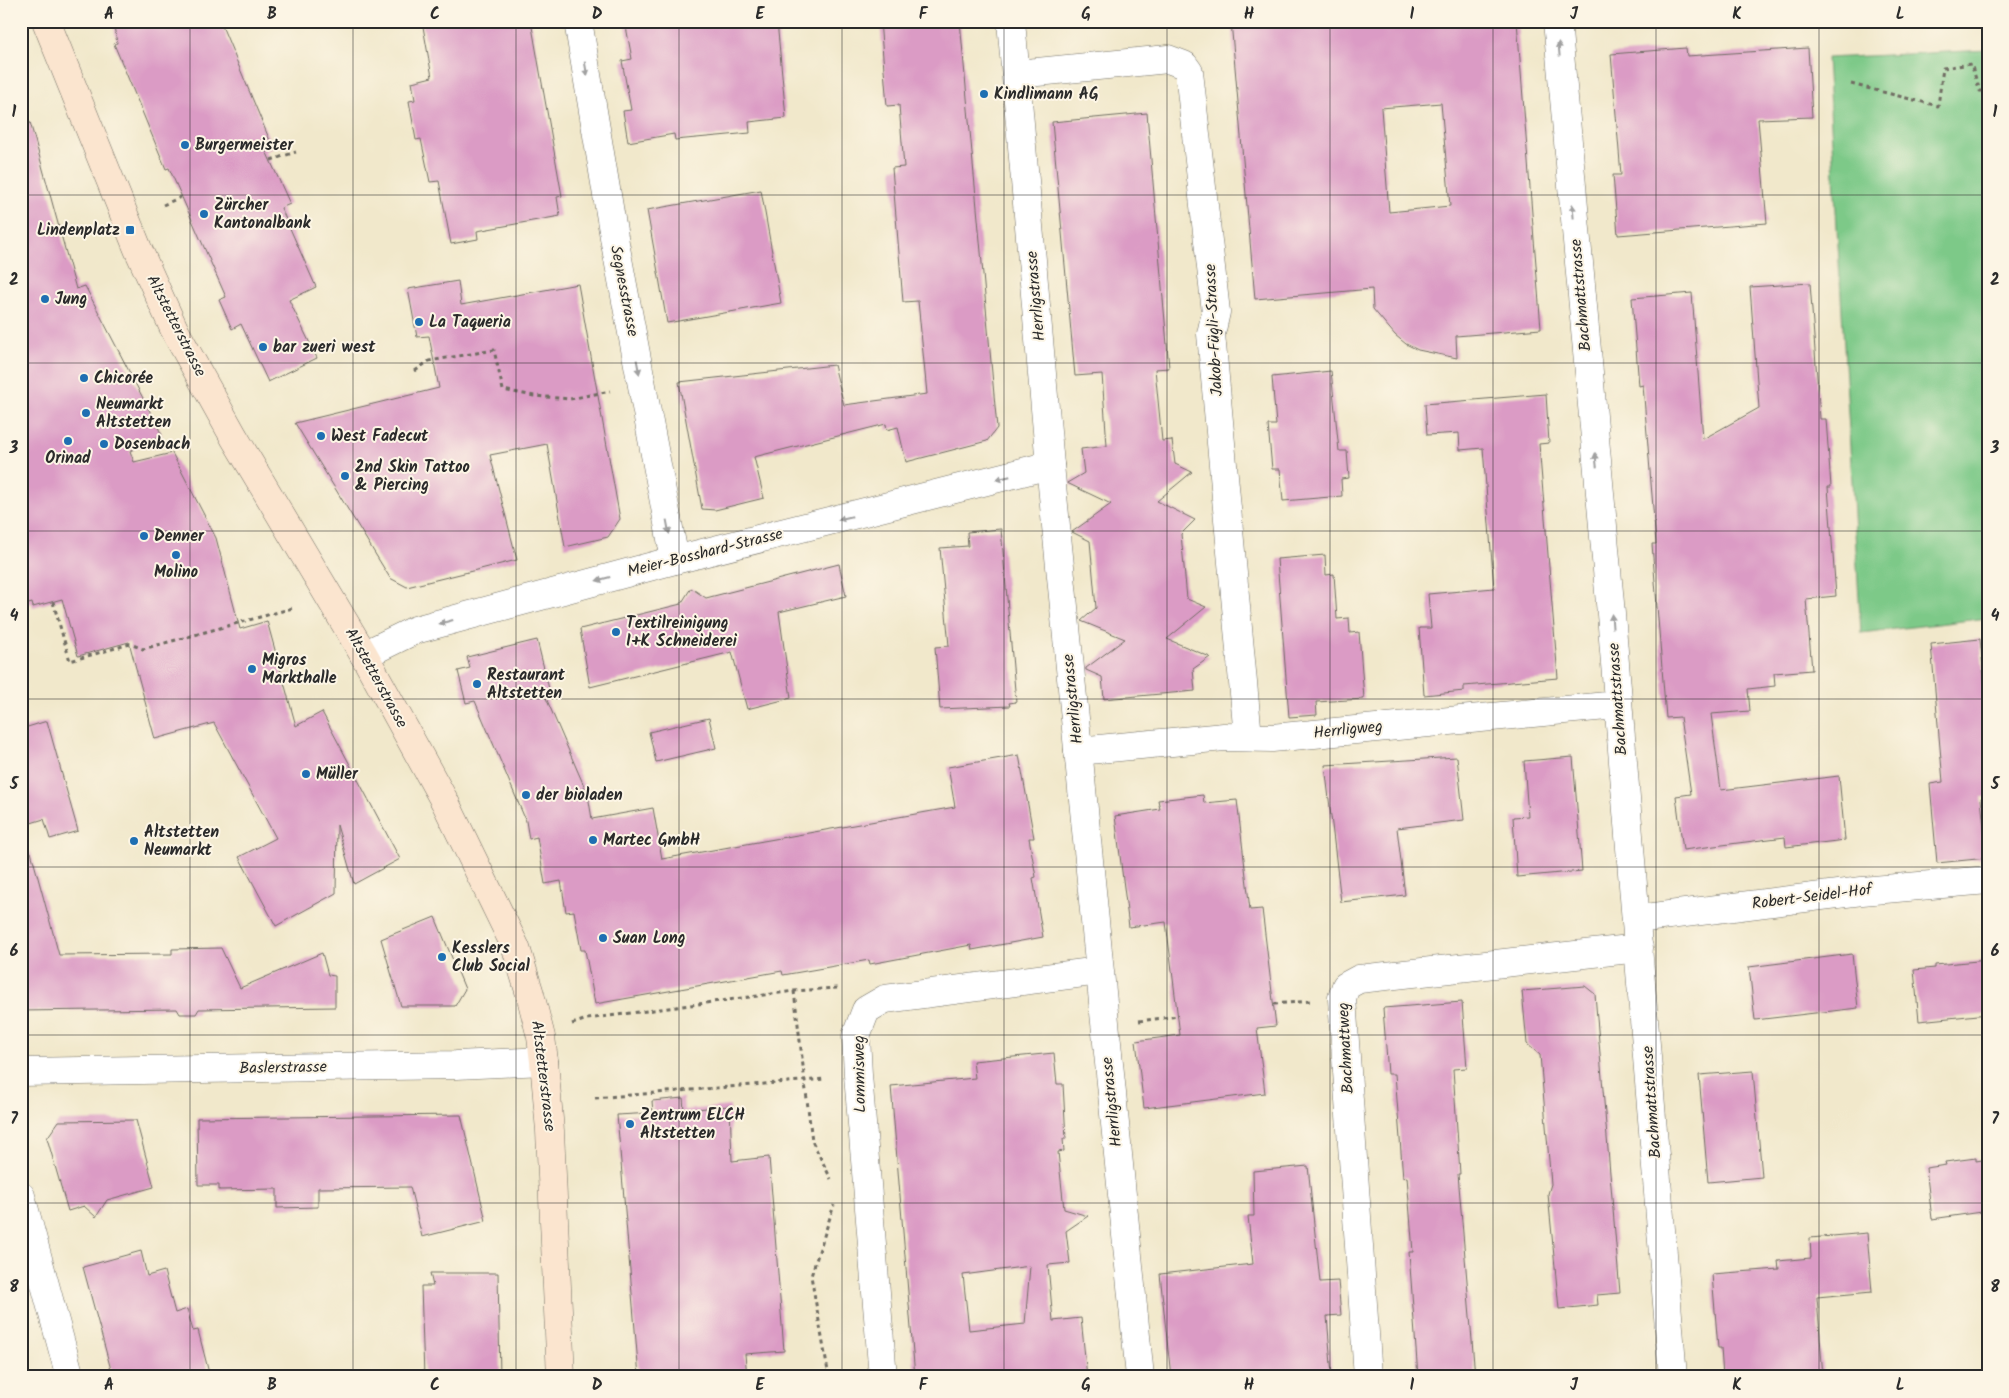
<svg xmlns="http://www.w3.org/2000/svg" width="2009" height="1398" viewBox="0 0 2009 1398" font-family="Kalam,sans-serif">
<rect width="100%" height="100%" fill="#fcf5e5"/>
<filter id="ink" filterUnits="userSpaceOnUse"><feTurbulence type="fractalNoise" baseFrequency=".02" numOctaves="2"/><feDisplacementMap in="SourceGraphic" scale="10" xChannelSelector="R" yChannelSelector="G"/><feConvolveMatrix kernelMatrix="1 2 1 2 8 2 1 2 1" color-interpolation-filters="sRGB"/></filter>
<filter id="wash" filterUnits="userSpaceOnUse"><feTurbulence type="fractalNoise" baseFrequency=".0096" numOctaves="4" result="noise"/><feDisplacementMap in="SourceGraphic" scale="20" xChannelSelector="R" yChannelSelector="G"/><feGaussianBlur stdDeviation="1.12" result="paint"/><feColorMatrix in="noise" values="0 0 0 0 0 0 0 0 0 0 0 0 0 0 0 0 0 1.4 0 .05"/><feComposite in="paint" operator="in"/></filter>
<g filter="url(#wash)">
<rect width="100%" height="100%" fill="#f1e8cb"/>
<polygon fill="#7dc988" stroke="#547a5a" points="1988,50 1988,618 1861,633 1827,58"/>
<g id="blocks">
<g fill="#db9bc5" fill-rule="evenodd">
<polygon points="113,21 220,21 273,148 266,151 290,204 281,208 316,287 289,300 317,358 268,382 241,324 232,329 219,300 226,297 169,168 166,169 114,44 117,43"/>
<polygon points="422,21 531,21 562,196 557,197 560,216 477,231 478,239 451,244 439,181 430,182 421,139 416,140 409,101 415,100 412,82 432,77"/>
<polygon points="625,21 777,21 786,118 749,122 750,133 675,140 674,134 628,142 623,111 631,110 622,61 632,59"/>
<polygon points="880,21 960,21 997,428 987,441 906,462 898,427 887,430 886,424 754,457 764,498 715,510 702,509 679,382 834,365 844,405 927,394 918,301 903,302 892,168 904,167 899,105 887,106"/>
<path d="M1231,21H1517L1541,329L1456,336L1457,358L1418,350L1406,344L1395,335L1373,309L1372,289L1255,299ZM1441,103L1450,206L1389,212L1381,108Z"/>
<polygon points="1686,48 1687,56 1808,48 1812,117 1758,119 1767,223 1618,235 1613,175 1621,175 1611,54"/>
<polygon points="1147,113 1169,368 1155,369 1162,441 1172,440 1175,464 1192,472 1157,501 1195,520 1181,534 1187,599 1206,607 1167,639 1210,657 1193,669 1195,691 1104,699 1102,677 1086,670 1086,668 1125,639 1081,621 1096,608 1090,541 1072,532 1111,504 1067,483 1084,473 1081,449 1107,446 1102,374 1075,376 1052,122"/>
<polygon points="30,122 76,289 85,286 162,435 130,451 134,462 172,453 216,538 240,629 267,621 296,726 322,712 400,859 354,884 337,825 336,893 276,926 239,857 276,838 214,723 155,739 129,642 78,656 62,599 33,607 32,603 21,606 21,123"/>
<polygon points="761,190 781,303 667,323 647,210"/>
<polygon points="458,281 461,305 578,284 620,519 608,537 565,547 547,444 490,455 517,560 407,587 390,578 295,423 439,388 429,336 417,337 408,289"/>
<polygon points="1810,283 1820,419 1826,419 1831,487 1828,487 1836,596 1806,599 1812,670 1774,673 1775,686 1748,689 1750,711 1711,714 1721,790 1839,776 1845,840 1786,847 1785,837 1683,850 1676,796 1691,794 1680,717 1666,718 1652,544 1656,544 1643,385 1639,386 1632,298 1692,293 1703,439 1759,408 1750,287"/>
<polygon points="1331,371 1339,451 1347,451 1349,478 1341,479 1342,496 1283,501 1280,469 1272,469 1268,425 1276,425 1272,377"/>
<polygon points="1546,394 1549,443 1539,444 1558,678 1464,686 1464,691 1424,695 1419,628 1431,628 1428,594 1494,588 1483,448 1460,450 1459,433 1427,435 1425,404"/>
<polygon points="1001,529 1016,702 1009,703 1010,706 940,709 935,647 949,646 940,548 968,546 967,532"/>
<polygon points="1325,555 1326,575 1334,574 1337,619 1349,618 1350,633 1359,632 1364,699 1316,702 1317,715 1289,717 1277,559"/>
<polygon points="839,564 846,596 779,612 791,698 747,709 732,652 590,687 580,629 681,604 691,588 706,598"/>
<polygon points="1980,639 1988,718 1988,798 1981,798 1987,858 1937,863 1930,784 1943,782 1931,644"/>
<polygon points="537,640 551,697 546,698 588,795 592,819 653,808 662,859 955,807 948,767 1019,755 1034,838 1029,838 1036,877 1033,878 1043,937 972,950 971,945 870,964 869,960 783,975 782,971 595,1004 585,950 581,950 574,911 566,912 561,881 545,884 537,837 529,839 526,821 475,701 466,703 458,671 470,668 467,657"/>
<polygon points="709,718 716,748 656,762 649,732"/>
<polygon points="47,721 78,831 50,839 44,819 21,826 21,729"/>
<polygon points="1457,757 1464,820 1397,828 1405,895 1341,902 1325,765"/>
<polygon points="1573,757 1582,871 1517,877 1513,817 1528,816 1524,761"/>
<polygon points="1203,795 1204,803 1237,800 1250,910 1262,909 1276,1026 1257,1028 1265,1093 1144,1108 1136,1041 1180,1035 1166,922 1129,927 1115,816 1160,809 1158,800"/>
<polygon points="31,852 59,955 172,954 172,949 221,948 240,988 322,953 328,975 335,976 335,1007 199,1009 196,1014 180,1014 177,1009 21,1011 21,853"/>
<polygon points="435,917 465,989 455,1006 401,1006 381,939"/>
<polygon points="1852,954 1858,1008 1755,1020 1749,967"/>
<polygon points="1988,960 1988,1014 1919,1021 1914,970 1935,968 1935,965"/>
<polygon points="1585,986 1595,994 1620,1293 1597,1295 1598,1305 1559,1309 1548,1194 1551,1184 1540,1055 1527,1044 1522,991"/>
<polygon points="1462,1002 1467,1068 1453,1069 1460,1174 1458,1174 1475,1376 1418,1377 1409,1252 1413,1252 1407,1177 1403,1178 1395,1074 1388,1074 1383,1008"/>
<path d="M1054,1053L1057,1084H1063L1066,1139H1063L1064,1151L1058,1152L1064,1209L1088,1216L1066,1231L1070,1263L1048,1265L1053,1321L1081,1318L1087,1377H915L891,1086L975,1078L973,1061ZM1030,1266L1025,1324L969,1330L963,1275Z"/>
<polygon points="1753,1071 1762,1177 1708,1182 1699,1075"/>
<polygon points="683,1098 684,1110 730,1106 732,1161 769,1157 784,1351 745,1354 747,1377 639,1377 617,1115 653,1113 652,1101"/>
<polygon points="461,1115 486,1221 422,1237 410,1187 318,1188 318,1207 277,1208 277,1189 219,1190 219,1185 198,1185 197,1118"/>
<polygon points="136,1120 154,1187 107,1200 96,1217 84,1206 68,1211 47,1138 59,1121"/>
<polygon points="1976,1158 1976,1161 1988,1159 1988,1211 1932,1219 1926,1168 1946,1165 1945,1162"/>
<polygon points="1308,1166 1320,1282 1338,1281 1341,1315 1327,1316 1332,1377 1171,1377 1160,1274 1253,1264 1248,1216 1254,1216 1253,1171"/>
<polygon points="1867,1233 1872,1292 1817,1297 1823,1377 1723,1377 1721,1348 1718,1348 1712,1274 1779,1269 1778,1261 1811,1258 1810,1238"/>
<polygon points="141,1251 147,1276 164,1271 175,1313 187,1309 193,1331 198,1330 210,1377 113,1377 83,1267"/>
<polygon points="430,1273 498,1273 500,1377 424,1377 421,1286 433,1286"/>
</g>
</g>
</g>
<g filter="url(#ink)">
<use href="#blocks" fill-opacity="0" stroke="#706d63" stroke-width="1"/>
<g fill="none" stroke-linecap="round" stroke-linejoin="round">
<defs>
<g id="street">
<polyline points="578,21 615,243 675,560"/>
<polyline points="1011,21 1050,465 1140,1377"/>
<polyline points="1557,21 1611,614 1673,1377"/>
<polyline points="1017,74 1168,59 1184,65 1189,72 1216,312 1211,334 1248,737"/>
<polyline points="364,655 415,630 675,560 1050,465"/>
<polyline points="1078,751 1224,737 1272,738 1617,705"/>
<polyline points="1637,919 1862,891 1988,880"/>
<polyline points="21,1072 456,1065 544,1061"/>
<polyline points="21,1196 70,1377"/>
<polyline points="883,1377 858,1075 856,1036 866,1010 885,999 1099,971"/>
<polyline points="1368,1377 1342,998 1346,986 1359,979 1639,948"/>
</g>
<polyline id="secondary" points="46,21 138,249 175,331 234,437 364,655 445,802 516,948 530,994 541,1037 544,1061 550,1131 561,1377"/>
</defs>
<use href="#street" stroke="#706d63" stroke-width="29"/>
<use href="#secondary" stroke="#706d63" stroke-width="29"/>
<g stroke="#706d63" stroke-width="3" stroke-dasharray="4 4" stroke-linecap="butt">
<polyline points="1851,84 1938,106 1943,68 1971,64 1980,91 1988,91"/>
<polyline points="271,160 296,152"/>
<polyline points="163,205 181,197"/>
<polyline points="415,371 429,361 494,350 503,390 534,396 570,399 610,391"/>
<polyline points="53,602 70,661 130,644 143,649 293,608"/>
<polyline points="794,991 812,1141 831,1179"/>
<polyline points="1274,1004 1311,1001"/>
<polyline points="1139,1021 1178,1016"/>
<polyline points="572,1024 587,1019 794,991 837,988 840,990"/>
<polyline points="595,1098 825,1079"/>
<polyline points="829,1377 811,1276 834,1205"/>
</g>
<use href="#street" stroke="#fff" stroke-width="28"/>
<use href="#secondary" stroke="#fbe5cf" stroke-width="28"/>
</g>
<defs><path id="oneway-solid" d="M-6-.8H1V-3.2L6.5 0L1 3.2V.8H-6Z" transform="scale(1.25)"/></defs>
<g fill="#a0a0a0">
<use href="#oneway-solid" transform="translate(1559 49) rotate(-95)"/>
<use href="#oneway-solid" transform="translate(586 69) rotate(80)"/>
<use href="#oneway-solid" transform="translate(1573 211) rotate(-95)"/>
<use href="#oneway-solid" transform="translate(638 367) rotate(79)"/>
<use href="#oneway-solid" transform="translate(1596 460) rotate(-96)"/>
<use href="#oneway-solid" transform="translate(1003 478) rotate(166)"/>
<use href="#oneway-solid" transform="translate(845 518) rotate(166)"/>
<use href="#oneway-solid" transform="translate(668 527) rotate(79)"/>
<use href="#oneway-solid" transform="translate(603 579) rotate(165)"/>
<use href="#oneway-solid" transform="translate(1612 621) rotate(-94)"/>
<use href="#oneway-solid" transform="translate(446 622) rotate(165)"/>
</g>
</g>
<path fill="none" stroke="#2b2b2b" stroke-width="1" stroke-opacity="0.55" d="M190,21V1377M353,21V1377M516,21V1377M679,21V1377M842,21V1377M1004,21V1377M1167,21V1377M1330,21V1377M1493,21V1377M1656,21V1377M1819,21V1377M21,195H1988M21,363H1988M21,531H1988M21,699H1988M21,867H1988M21,1035H1988M21,1203H1988"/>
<g fill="#1f6fb2" stroke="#fcf5e5" stroke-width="2">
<circle cx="984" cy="94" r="5"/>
<circle cx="185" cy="145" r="5"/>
<circle cx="204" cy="214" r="5"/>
<rect x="125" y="225" width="10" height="10" rx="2.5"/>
<circle cx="45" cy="299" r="5"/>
<circle cx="419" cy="322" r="5"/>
<circle cx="263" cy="347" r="5"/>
<circle cx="84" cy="378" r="5"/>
<circle cx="86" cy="413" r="5"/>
<circle cx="321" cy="436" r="5"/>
<circle cx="68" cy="441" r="5"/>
<circle cx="104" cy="444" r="5"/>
<circle cx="345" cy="476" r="5"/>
<circle cx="144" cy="536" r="5"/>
<circle cx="176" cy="555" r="5"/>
<circle cx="616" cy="632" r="5"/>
<circle cx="252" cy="669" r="5"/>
<circle cx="477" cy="684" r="5"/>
<circle cx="306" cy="774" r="5"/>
<circle cx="526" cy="795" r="5"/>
<circle cx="593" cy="840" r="5"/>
<circle cx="134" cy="841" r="5"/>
<circle cx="603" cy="938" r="5"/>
<circle cx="442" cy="957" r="5"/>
<circle cx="630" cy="1124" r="5"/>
</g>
<g text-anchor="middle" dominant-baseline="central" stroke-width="4" stroke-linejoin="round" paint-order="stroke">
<g font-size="16" font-weight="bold" fill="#2b2b2b" stroke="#fcf5e5" text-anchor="start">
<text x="994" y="94">Kindlimann AG</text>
<text x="195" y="145">Burgermeister</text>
<text x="214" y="205">Zürcher<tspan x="214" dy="18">Kantonalbank</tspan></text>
<text x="120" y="230" text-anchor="end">Lindenplatz</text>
<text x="55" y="299">Jung</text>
<text x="429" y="322">La Taqueria</text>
<text x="273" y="347">bar zueri west</text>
<text x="94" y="378">Chicorée</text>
<text x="96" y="404">Neumarkt<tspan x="96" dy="18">Altstetten</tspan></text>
<text x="331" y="436">West Fadecut</text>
<text x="114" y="444">Dosenbach</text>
<text x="68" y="458" text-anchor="middle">Orinad</text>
<text x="355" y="467">2nd Skin Tattoo<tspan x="355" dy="18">&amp; Piercing</tspan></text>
<text x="154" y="536">Denner</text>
<text x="176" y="572" text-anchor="middle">Molino</text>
<text x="626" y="623">Textilreinigung<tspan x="626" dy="18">I+K Schneiderei</tspan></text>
<text x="262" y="660">Migros<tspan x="262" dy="18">Markthalle</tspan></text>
<text x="487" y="675">Restaurant<tspan x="487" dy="18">Altstetten</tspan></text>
<text x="316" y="774">Müller</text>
<text x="536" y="795">der bioladen</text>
<text x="144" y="832">Altstetten<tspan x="144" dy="18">Neumarkt</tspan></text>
<text x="603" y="840">Martec GmbH</text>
<text x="613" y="938">Suan Long</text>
<text x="452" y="948">Kesslers<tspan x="452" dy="18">Club Social</tspan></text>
<text x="640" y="1115">Zentrum ELCH<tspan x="640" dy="18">Altstetten</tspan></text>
</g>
<g font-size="16" fill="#2b2b2b" stroke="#fcf5e5">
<text transform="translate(624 291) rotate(79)">Segnesstrasse</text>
<text transform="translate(1581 295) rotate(-95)">Bachmattstrasse</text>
<text transform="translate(1036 296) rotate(-95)">Herrligstrasse</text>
<text transform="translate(176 326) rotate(63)">Altstetterstrasse</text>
<text transform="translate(1214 330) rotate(-93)">Jakob-Fügli-Strasse</text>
<text transform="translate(705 553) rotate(-14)">Meier-Bosshard-Strasse</text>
<text transform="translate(376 678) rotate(61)">Altstetterstrasse</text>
<text transform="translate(1073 699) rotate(-96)">Herrligstrasse</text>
<text transform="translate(1618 699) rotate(-94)">Bachmattstrasse</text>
<text transform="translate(1348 730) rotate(-6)">Herrligweg</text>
<text transform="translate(1812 897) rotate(-7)">Robert-Seidel-Hof</text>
<text transform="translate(1346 1048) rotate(-93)">Bachmattweg</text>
<text transform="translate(283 1068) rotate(-1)">Baslerstrasse</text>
<text transform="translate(860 1074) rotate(-91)">Lommisweg</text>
<text transform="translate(543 1076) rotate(83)">Altstetterstrasse</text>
<text transform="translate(1112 1102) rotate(-96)">Herrligstrasse</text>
<text transform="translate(1652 1102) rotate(-94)">Bachmattstrasse</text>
</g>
</g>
<rect width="2009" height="1398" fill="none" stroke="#fcf5e5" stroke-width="55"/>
<rect x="28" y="28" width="1954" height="1342" fill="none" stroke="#2b2b2b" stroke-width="2"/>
<g font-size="16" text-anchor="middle" font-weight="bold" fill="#2b2b2b">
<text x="109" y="19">A</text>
<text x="272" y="19">B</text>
<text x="435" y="19">C</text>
<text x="597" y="19">D</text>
<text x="760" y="19">E</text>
<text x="923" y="19">F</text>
<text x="1086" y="19">G</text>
<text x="1249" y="19">H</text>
<text x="1412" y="19">I</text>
<text x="1574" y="19">J</text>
<text x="1737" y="19">K</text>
<text x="1900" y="19">L</text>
<text x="14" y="117">1</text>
<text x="1995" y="117">1</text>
<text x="14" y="285">2</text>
<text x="1995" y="285">2</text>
<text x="14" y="453">3</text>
<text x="1995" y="453">3</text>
<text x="14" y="621">4</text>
<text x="1995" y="621">4</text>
<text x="14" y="789">5</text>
<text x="1995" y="789">5</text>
<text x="14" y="956">6</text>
<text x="1995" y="956">6</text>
<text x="14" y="1124">7</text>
<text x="1995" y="1124">7</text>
<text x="14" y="1292">8</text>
<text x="1995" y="1292">8</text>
<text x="109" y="1390">A</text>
<text x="272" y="1390">B</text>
<text x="435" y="1390">C</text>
<text x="597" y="1390">D</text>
<text x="760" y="1390">E</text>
<text x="923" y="1390">F</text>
<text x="1086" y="1390">G</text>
<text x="1249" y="1390">H</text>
<text x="1412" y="1390">I</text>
<text x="1574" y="1390">J</text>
<text x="1737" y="1390">K</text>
<text x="1900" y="1390">L</text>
</g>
</svg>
